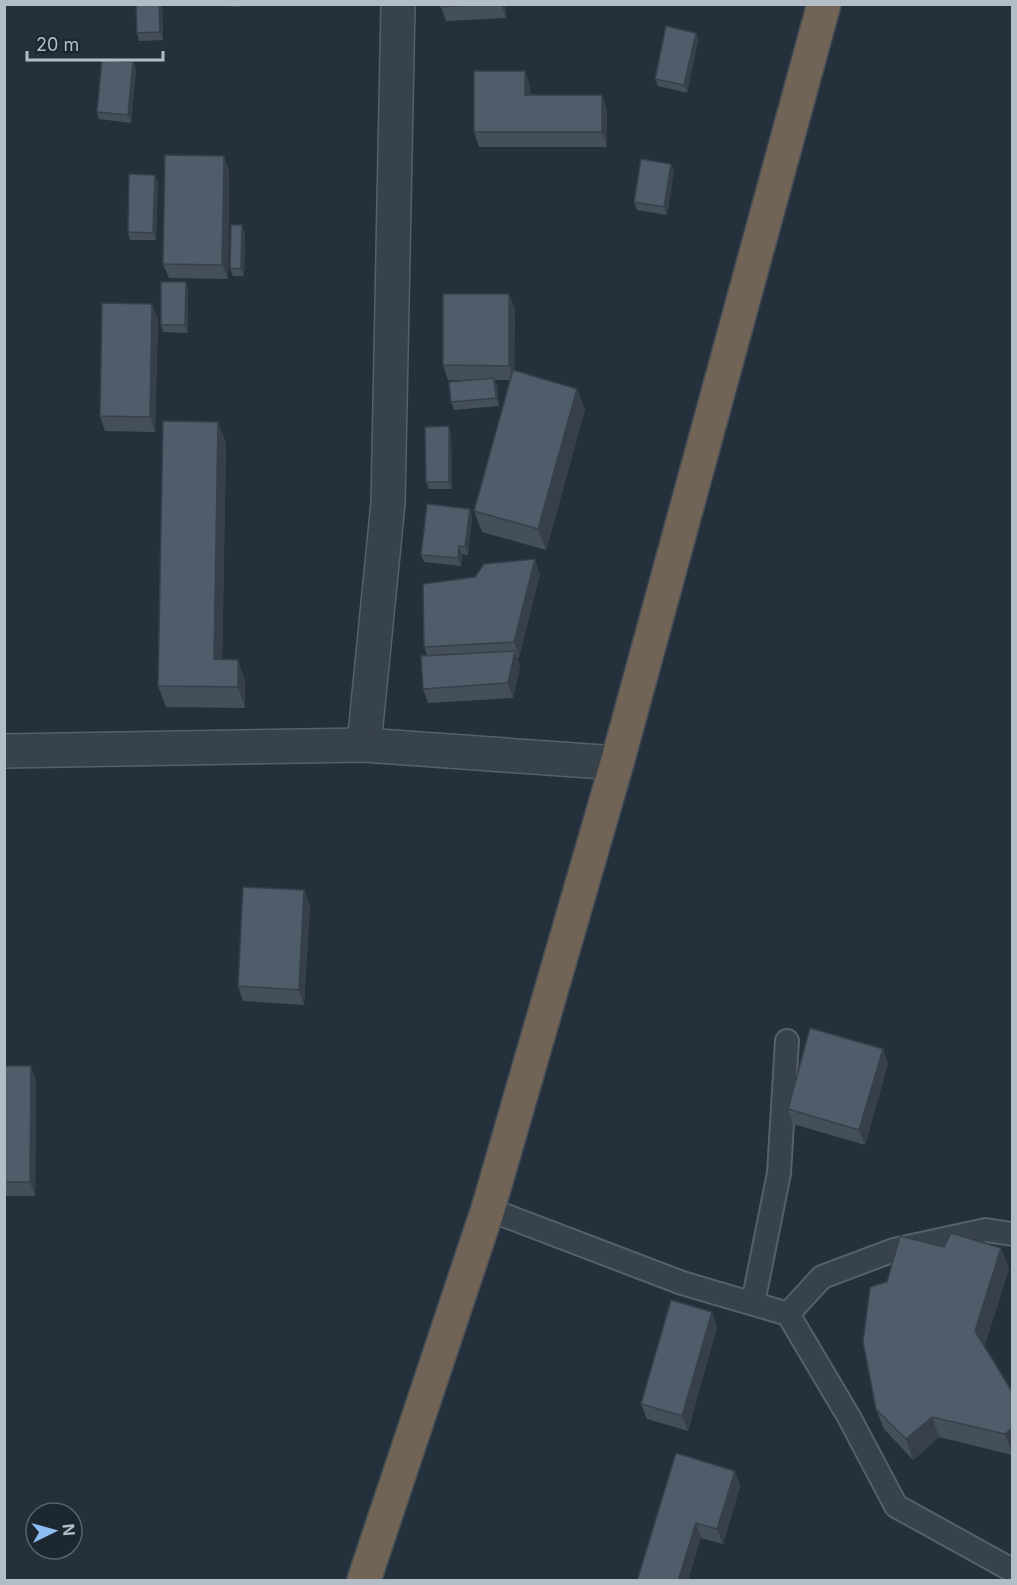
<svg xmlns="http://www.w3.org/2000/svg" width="1017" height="1585" viewBox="0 0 1017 1585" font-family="Inter,sans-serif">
<rect width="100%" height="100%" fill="#24303b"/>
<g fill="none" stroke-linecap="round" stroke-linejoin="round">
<defs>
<g id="lane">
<polyline points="488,1209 682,1283 788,1314 849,1417 896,1506 1012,1570"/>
<polyline points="753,1303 779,1173 787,1041"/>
<polyline points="788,1314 822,1277 894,1250 986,1230 1012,1234"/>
</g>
<g id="street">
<polyline points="364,745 388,503 398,4"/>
<polyline points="4,751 364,745 617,763"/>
</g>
<polyline id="highway" points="364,1580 488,1209 617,763 824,4"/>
</defs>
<use href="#lane" stroke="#566069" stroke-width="26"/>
<use href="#street" stroke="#566069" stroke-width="36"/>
<use href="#highway" stroke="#434d56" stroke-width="36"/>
<use href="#lane" stroke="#38424b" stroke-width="22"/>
<use href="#street" stroke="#38424b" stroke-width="33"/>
<use href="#highway" stroke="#716355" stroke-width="33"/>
</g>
<g fill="#444f5a">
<polygon points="136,4 162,4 163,40 139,41 137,33"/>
<polygon points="222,4 241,4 241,7 223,6"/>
<polygon points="440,4 505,4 506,18 446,21"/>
<polygon points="696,33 698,41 687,93 658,86 655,79"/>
<polygon points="133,62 136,70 131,123 99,119 97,112"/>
<polygon points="530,85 530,95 602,95 607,110 607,147 479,147 474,132"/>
<polygon points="229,170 228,279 169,278 163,264"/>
<polygon points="674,171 667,215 637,210 634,202"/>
<polygon points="158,183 156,240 130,240 128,232"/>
<polygon points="245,233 244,276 233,276 230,268"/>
<polygon points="186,282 188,289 188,333 163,332 161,325"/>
<polygon points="509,294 515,309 514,371 577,389 585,410 546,550 482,532 474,511 510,380 495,380 497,386 499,406 454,410 451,402 469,380 448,380 443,365"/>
<polygon points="158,318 155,432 105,431 100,416"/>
<polygon points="449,426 451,434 452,489 429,489 426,482"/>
<polygon points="226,442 222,660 245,680 245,708 166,707 158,686"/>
<polygon points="470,509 472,517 468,555 462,554 461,566 424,562 421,555"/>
<polygon points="540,574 519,657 517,657 520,666 513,698 428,703 423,689 427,655 424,647"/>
<polygon points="304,890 310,905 304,1005 243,1001 238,986"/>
<polygon points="888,1063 865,1145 793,1124 788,1109"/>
<polygon points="4,1066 36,1081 35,1196 4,1196"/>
<polygon points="944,1247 1001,1248 1009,1269 984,1346 1011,1390 1012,1390 1012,1455 939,1437 913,1460 884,1429 876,1409 887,1282"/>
<polygon points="712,1312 717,1327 688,1431 647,1419 641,1404"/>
<polygon points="735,1471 740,1486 723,1544 701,1538 637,1581"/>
</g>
<g fill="#37404a">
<polygon points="159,4 162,4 163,40 160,32"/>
<polygon points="501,4 505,4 506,18"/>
<polygon points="696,33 698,41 687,93 684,85"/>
<polygon points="133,62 136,70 131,123 128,115"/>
<polygon points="525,71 530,85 531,110 525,95"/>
<polygon points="602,95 607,110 607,147 602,132"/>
<polygon points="224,156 229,170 228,279 222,265"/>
<polygon points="671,164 674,171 667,215 664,207"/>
<polygon points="155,175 158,183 156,240 153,233"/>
<polygon points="242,225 245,233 244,276 241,269"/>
<polygon points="186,282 188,289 188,333 185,325"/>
<polygon points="509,294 515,309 514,380 509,366"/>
<polygon points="152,304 158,318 155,432 150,417"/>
<polygon points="494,378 497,386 499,406 496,398"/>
<polygon points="577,389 585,410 546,550 538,529"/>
<polygon points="218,422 226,442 222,680 214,659"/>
<polygon points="449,426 451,434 452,489 449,482"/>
<polygon points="470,509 472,517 468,555 465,547"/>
<polygon points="459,546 462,554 461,566 458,558"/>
<polygon points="535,559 540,574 519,657 514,642"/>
<polygon points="515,651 520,666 513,698 508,683"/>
<polygon points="238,660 245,680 245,708 238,687"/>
<polygon points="304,890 310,905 304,1005 299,990"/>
<polygon points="883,1049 888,1063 865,1145 859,1130"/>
<polygon points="31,1066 36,1081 35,1196 30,1182"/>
<polygon points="1001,1248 1009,1269 983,1352 975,1331"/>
<polygon points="712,1312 717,1327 688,1431 682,1416"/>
<polygon points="932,1417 939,1437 913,1460 906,1439"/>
<polygon points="1012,1428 1012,1454 1005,1434"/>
<polygon points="735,1471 740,1486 723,1544 717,1529"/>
<polygon points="696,1523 701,1538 688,1581 678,1581"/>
</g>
<g fill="#4f5c69" stroke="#37404a" stroke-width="1.5">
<polygon points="136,4 159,4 160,32 137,33"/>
<polygon points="440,4 484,4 440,7"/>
<polygon points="666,26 696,33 684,85 655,79"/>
<polygon points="102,59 133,62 128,115 97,112"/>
<polygon points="474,71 525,71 525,95 602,95 602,132 474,132"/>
<polygon points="165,155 224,156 222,265 163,264"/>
<polygon points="641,159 671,164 664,207 634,202"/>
<polygon points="129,174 155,175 153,233 128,232"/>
<polygon points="231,225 242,225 241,269 230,268"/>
<polygon points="161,282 186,282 185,325 161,325"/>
<polygon points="443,294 509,294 509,366 443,365"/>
<polygon points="102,303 152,304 150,417 100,416"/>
<polygon points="513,370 577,389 538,529 474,511"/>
<polygon points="494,378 496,398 451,402 449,382"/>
<polygon points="163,421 218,422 214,659 238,660 238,687 158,686"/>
<polygon points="449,426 449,482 426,482 425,427"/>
<polygon points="427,504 470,509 465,547 459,546 458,558 421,555"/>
<polygon points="535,559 514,642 424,647 423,584 475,577 484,564"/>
<polygon points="515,651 508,683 423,689 421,656"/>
<polygon points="243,887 304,890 299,990 238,986"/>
<polygon points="810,1028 883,1049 859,1130 788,1109"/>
<polygon points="4,1066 31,1066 30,1182 4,1182"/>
<polygon points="951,1233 1001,1248 975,1331 1011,1390 1012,1390 1012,1428 1005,1434 932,1417 906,1439 876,1409 863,1342 870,1287 887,1282 900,1236 944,1247"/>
<polygon points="671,1300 712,1312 682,1416 641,1404"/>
<polygon points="676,1453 735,1471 717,1529 696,1523 678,1581 637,1581"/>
</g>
<rect width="1017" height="1585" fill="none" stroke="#b3bdc7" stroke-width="12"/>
<g transform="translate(54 1531) rotate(85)"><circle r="28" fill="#1d2730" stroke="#59636c" stroke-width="1.5"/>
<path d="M0-4.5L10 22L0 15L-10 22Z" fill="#8cbef3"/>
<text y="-9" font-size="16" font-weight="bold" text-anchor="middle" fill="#b3bdc7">N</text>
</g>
<path d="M27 51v9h136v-9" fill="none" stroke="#b3bdc7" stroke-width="3"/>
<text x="36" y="51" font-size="18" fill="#b3bdc7" stroke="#1d2730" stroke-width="4.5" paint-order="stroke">20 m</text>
</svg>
